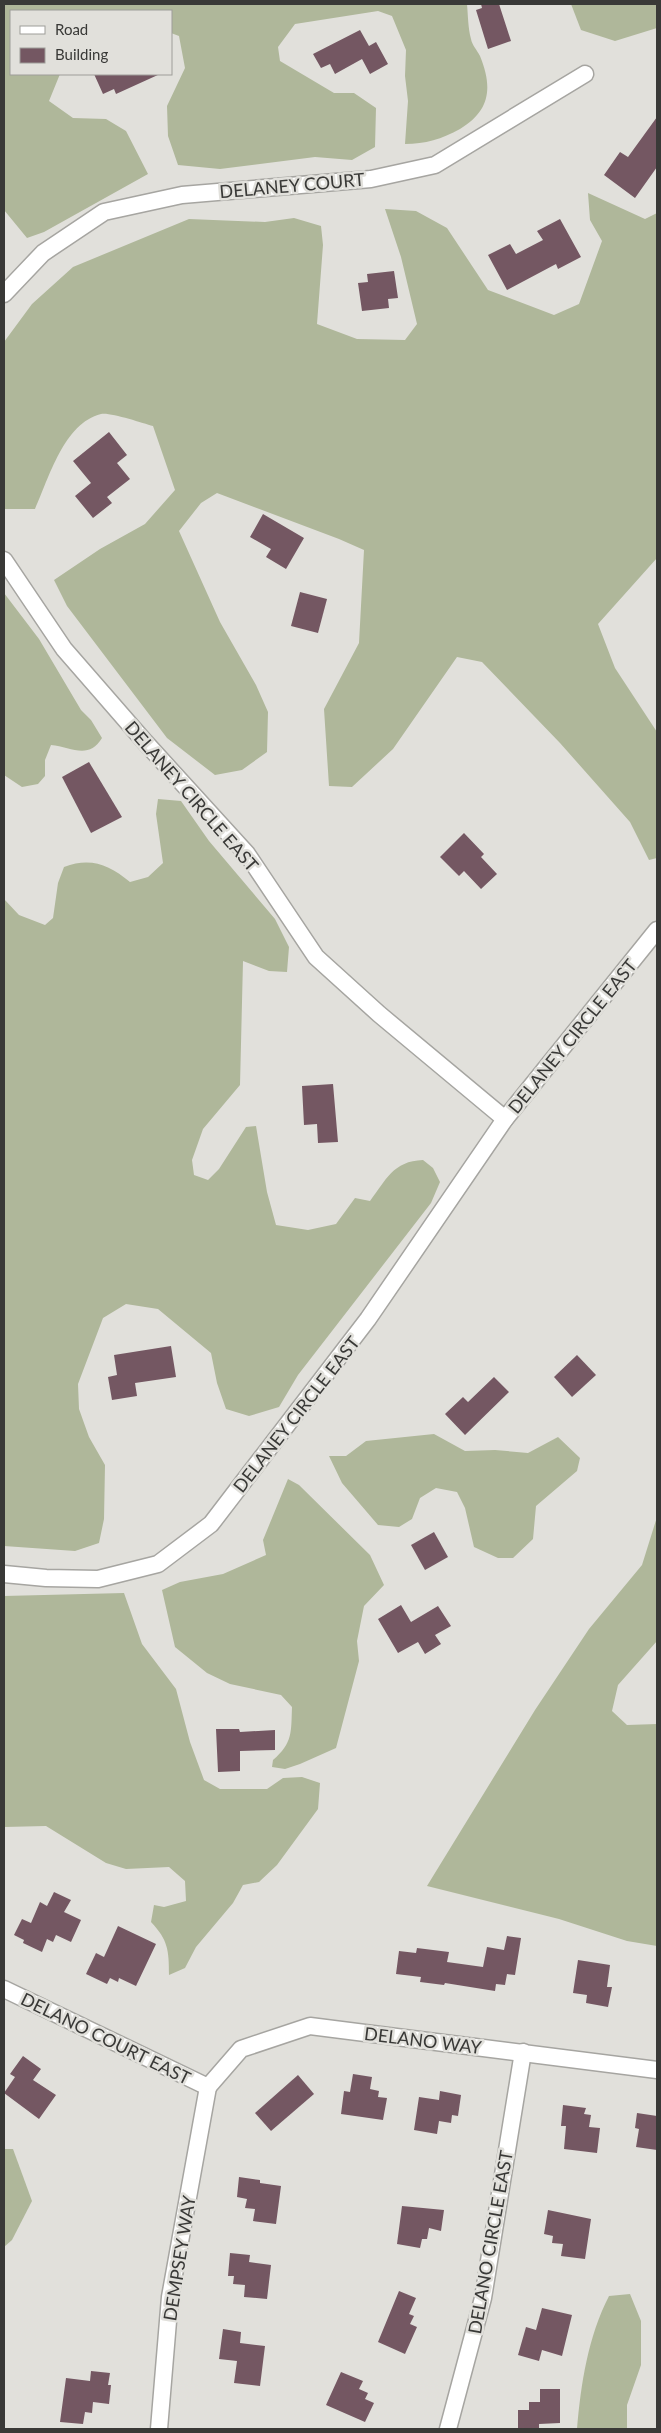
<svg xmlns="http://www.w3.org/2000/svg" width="661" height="2433" viewBox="0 0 661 2433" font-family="Lato,sans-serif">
<rect width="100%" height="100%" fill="#e1e0db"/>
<g fill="#afb79a">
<path d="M4,4H467C468,15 468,28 471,39C472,45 477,50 480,56C493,88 490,111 460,129C442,139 425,144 405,144L408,101L405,76L406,50L392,16L378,11L295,24L278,47L280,61L334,93H354L376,108L375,147L352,160L315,157L220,169L178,165L168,136L167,106L185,68L179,36L171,33V11H11V74H60L49,101L73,118L106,119L126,131L148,174L44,232L27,238L4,210Z"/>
<polygon points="571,4 657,4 657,28 615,41 581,30"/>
<path d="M588,193L645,219L657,213V558L598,624L615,668L657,732V858L649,860L630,822L560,743L482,662L457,657L393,749L352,787L329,786L324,709L359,643L364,550L339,539L217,493L201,503L179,531L220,622L256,685L268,712L267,752L242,770L215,775L167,738L67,606L54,580L100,549L145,524L175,490L153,426C142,423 110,412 101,414C64,423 49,478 35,509H4V342L32,304L73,267L189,219L265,222L294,218L321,226L323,245L317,324L357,339L405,340L417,324L401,257L385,209L416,211L447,228L488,290L554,315L579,304L602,241L590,220Z"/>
<path d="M4,593L39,639L81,710L91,720L102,738C89,760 71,747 51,745L45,760V776L38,784L22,787L4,775Z"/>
<path d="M158,799L181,801L209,841L275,919L289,947L287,972L269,971L243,961L240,1085L203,1129L192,1160L194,1175L208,1180L219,1169L246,1127L256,1126L267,1192L276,1225L308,1230L336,1224L355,1198L370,1201C386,1180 393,1161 423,1160L433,1168L440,1182L431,1203L298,1375L279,1407L249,1416L226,1409L217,1383L211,1353L158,1309L126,1304L103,1318L78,1384L79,1409L89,1437L105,1465L104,1519L99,1543L75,1551L4,1546V899L19,915L45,925L53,918L58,883L64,867C91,857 109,865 130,882L148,877L163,863L156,814Z"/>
<polygon points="434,1434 465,1451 495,1450 528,1453 558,1437 580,1458 577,1471 536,1506 533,1539 513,1558 498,1558 474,1547 465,1508 457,1492 436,1488 420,1498 412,1519 399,1527 378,1525 342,1483 329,1456 346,1456 366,1441"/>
<path d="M288,1479L299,1485L370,1555L384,1585L364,1606L357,1641L359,1661L336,1748L300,1764L285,1769L272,1767L273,1760C293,1743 291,1732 292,1707L281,1695L230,1684L207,1673L175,1647L162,1590L180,1582L223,1574L266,1555L263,1540Z"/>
<polygon points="657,1517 657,1641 618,1685 612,1711 627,1725 657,1724 657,1946 627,1941 559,1919 427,1886 535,1710 589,1629 642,1565"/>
<path d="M124,1593L142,1644L176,1689L190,1742L204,1780L220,1789H267L283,1778L302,1777L320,1783L318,1809L277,1865L259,1882L243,1885L233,1903L196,1947L185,1968L169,1975C169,1950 168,1940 151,1922L154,1905L164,1907L186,1901L185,1881L169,1867L126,1869L106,1863L46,1826L4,1827V1596Z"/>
<polygon points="4,2149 13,2149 32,2201 12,2240 4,2247"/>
<path d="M630,2294L641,2321V2365L627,2405V2429H577C581,2383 588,2337 609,2296Z"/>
</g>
<g fill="#745762">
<polygon points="481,4 499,4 511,41 488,49 476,10 482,8"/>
<polygon points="360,30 369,46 376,42 388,64 370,74 362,59 335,74 330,64 321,68 313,54"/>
<polygon points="94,74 160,74 116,94 114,89 103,94"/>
<polygon points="657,117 657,167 635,198 604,175 620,152 628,157"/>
<polygon points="560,219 581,257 558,269 556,264 507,290 488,255 510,244 516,254 543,240 537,231"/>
<polygon points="394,271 398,298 388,299 389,308 362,311 358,283 368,282 367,274"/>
<polygon points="109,432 127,455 117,463 130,479 107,497 112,503 93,518 75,496 91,483 73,461"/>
<polygon points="263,514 304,538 286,569 266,557 271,549 250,537"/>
<polygon points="300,592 327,599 318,633 291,626"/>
<polygon points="89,762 122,817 91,833 62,777"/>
<polygon points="464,833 484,854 481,857 497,874 481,889 464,871 459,876 440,857"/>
<polygon points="333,1084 338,1142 318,1143 317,1124 304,1125 302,1086"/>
<polygon points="171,1346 176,1377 135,1383 137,1396 112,1400 108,1377 117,1375 114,1355"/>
<polygon points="577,1355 596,1375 572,1397 554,1377"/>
<polygon points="494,1377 509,1392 465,1435 445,1414 463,1397 468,1402"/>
<polygon points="434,1532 448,1557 425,1570 411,1545"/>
<polygon points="401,1605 411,1622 438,1606 451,1626 435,1635 441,1644 425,1654 418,1642 398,1653 378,1619"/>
<polygon points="216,1729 239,1729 240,1732 275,1730 275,1750 240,1751 240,1771 218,1772"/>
<polygon points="54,1892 71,1900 64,1912 81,1920 71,1942 56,1935 53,1942 47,1939 42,1952 23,1943 24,1940 14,1935 22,1919 31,1923 40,1902 47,1906"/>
<polygon points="118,1926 156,1944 136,1986 119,1978 118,1982 110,1978 107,1984 86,1974 96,1953 104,1957"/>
<polygon points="507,1936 521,1938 515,1975 507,1974 505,1985 496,1984 495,1991 445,1983 444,1985 420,1982 421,1977 396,1974 399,1951 416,1953 417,1948 449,1952 447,1962 483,1967 487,1947 504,1950"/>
<polygon points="578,1960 610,1965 607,1987 612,1987 608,2007 586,2003 587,1995 573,1993"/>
<polygon points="23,2056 41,2069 33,2080 56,2095 39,2119 4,2093 15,2077 10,2074"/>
<polygon points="353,2074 372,2077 370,2089 379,2091 378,2097 387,2098 383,2120 341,2114 344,2091 350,2092"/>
<polygon points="298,2075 314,2094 271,2131 255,2113"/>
<polygon points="440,2091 461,2095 458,2116 452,2115 451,2123 439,2121 437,2134 414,2130 419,2097 439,2100"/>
<polygon points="563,2105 586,2108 584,2114 591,2115 589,2127 600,2128 597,2153 564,2149 566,2126 561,2126"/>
<polygon points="637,2113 657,2116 657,2150 636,2147 639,2129 635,2128"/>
<polygon points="239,2177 260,2180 260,2183 281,2186 276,2224 253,2221 255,2209 245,2208 247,2199 237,2197"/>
<polygon points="402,2206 444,2210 441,2231 429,2228 427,2239 422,2239 420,2248 397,2244"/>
<polygon points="548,2210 591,2219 585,2259 561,2256 563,2244 552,2243 553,2236 544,2234"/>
<polygon points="230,2253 250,2255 249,2262 271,2265 267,2299 244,2297 245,2285 233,2284 234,2276 228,2276"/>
<polygon points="399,2291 416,2298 409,2314 414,2316 410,2324 417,2327 405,2354 378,2342"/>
<polygon points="542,2308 572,2315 562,2356 542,2350 539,2361 518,2355 526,2327 536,2330"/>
<polygon points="223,2329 241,2332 240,2343 265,2346 260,2386 234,2383 237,2361 219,2359"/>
<polygon points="91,2371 110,2373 108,2385 111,2385 109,2404 93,2402 92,2413 85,2412 83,2424 60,2422 66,2378 90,2381"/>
<polygon points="341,2372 363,2381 359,2389 368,2393 365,2399 374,2403 365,2422 326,2405"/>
<polygon points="540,2389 560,2389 560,2423 539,2424 539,2429 518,2429 518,2410 529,2410 529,2402 540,2402"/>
</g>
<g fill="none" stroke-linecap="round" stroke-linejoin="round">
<defs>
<g id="minor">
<polyline points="4,294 43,253 104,212 182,195 371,179 435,165 585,74"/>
<polyline points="4,560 64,649 145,742 247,854 316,957 379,1014 505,1119"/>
<polyline points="4,1574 46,1578 98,1579 158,1564 211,1524 368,1319 505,1119 657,930"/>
<polyline points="4,1989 208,2087"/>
<polyline points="208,2087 241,2049 310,2026 657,2070"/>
<polyline points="159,2429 170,2297 208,2087"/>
<polyline points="448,2429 483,2298 523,2052"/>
</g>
</defs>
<use href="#minor" stroke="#a6a5a1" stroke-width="19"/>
<use href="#minor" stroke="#fff" stroke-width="16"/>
</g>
<g text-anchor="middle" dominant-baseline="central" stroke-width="5" stroke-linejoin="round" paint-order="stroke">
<g font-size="18" fill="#393937" stroke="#e1e0db">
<text transform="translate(292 185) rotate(-5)">DELANEY COURT</text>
<text transform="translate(192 796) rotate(49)">DELANEY CIRCLE EAST</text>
<text transform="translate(572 1036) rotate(-51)">DELANEY CIRCLE EAST</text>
<text transform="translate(296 1414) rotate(-52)">DELANEY CIRCLE EAST</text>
<text transform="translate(106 2038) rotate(26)">DELANO COURT EAST</text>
<text transform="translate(423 2040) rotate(7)">DELANO WAY</text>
<text transform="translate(490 2242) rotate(-80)">DELANO CIRCLE EAST</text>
<text transform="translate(179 2258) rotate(-81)">DEMPSEY WAY</text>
</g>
</g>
<rect width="661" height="2433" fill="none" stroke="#393937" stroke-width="10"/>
<rect x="10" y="10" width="162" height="65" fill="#e1e0db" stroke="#9e9d99"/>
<rect x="20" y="26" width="25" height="8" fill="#ffffff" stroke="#9e9d99"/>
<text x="55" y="35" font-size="15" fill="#393937">Road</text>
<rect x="20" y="48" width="25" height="15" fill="#745762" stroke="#9e9d99"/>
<text x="55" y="60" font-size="15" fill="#393937">Building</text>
</svg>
